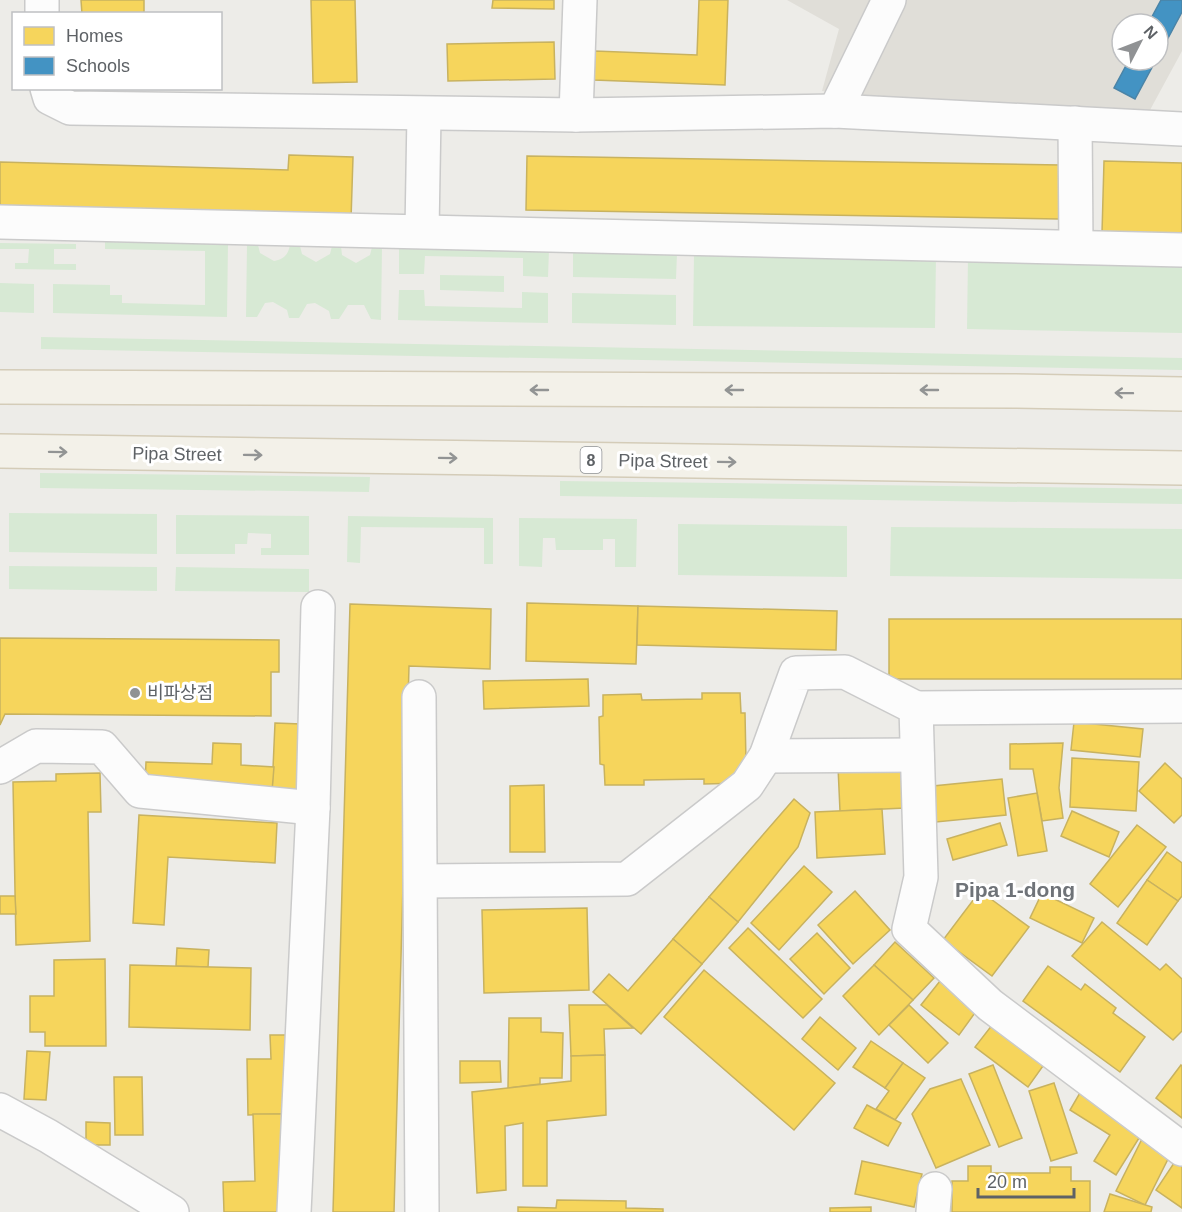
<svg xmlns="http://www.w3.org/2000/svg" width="1182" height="1212" viewBox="0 0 1182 1212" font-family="Helvetica,'Noto Sans KR',sans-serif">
<rect width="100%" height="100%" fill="#edece8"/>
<path fill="#e0ded8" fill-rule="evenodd" d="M787,0H1182V51L1150,110L868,97L822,91L839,29ZM1122,24H1158V60H1122Z"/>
<g fill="#d7e9d4">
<polygon points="105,242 228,244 227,317 53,313 53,284 110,285 110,295 122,295 122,303 205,305 205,251 105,249"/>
<polygon points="0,243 76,244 76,249 54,249 54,264 76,264 76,270 15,269 15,263 28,263 29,249 0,249"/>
<path d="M247,245H258L260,253L274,261C284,259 288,255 290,245L300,246L302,254L316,262L330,254L332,246H341L342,255L356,263L370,255L372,247H382L381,320L371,319L364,305H348L339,319H331L329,311L315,303L307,304L299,318H289L287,310L273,302L265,303L257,317H246Z"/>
<polygon points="399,247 549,250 548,277 523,276 523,258 425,256 424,274 399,274"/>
<polygon points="573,251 677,253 676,279 573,277"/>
<polygon points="694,254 936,256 935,328 693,326"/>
<polygon points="968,256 1182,260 1182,333 967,329"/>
<polygon points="440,275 504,276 504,292 440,290"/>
<polygon points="0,283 34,284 34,313 0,312"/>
<polygon points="399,290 424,290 425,306 522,308 522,292 548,293 548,323 398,320"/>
<polygon points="572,293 676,295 676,325 572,323"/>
<polygon points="41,337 1182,358 1182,370 41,349"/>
<polygon points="40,473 370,477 369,492 40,488"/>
<polygon points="560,481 1182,489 1182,504 560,496"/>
<polygon points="9,513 157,514 157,554 9,552"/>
<polygon points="176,515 309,516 309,555 261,555 261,548 271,548 271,534 248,533 247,544 235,544 235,554 176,554"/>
<polygon points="348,516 493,518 493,564 484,564 484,528 361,527 360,563 347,562"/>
<polygon points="519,518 637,519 636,567 615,567 615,539 603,539 603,550 556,550 555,538 543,538 542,567 519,566"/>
<polygon points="678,524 847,526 847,577 678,575"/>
<polygon points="891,527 1182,529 1182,579 890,576"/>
<polygon points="9,566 157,567 157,591 9,589"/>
<polygon points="176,567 309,569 309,592 175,591"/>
</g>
<g fill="#f6d55c" stroke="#c8b25f" stroke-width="1.5">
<polygon points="81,0 144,0 144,14 82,14"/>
<polygon points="311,0 355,0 357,82 313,83"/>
<polygon points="493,0 554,0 554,9 492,8"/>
<polygon points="699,0 728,0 725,85 594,80 595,51 697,55"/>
<polygon points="554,42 555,79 448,81 447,44"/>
<polygon points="289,155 353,157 351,220 0,209 0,162 288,170"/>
<polygon points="527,156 1060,165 1059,219 526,210"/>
<polygon points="1104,161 1182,163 1182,235 1102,233"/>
<polygon points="527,603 638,606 636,664 526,661"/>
<polygon points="350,604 491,609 490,669 409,666 394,1212 333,1212"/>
<polygon points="638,606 837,611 836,650 637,645"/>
<rect x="889" y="619" width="293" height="60"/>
<polygon points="0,638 279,640 279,672 271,672 271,716 5,714 0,725"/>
<polygon points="588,679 589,706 484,709 483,681"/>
<polygon points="702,693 740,693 741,713 745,713 746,762 742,762 742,783 704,784 704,779 644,780 644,785 605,785 604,765 600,764 599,717 603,716 603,695 641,694 642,700 702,699"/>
<polygon points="1074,722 1143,729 1140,757 1071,750"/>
<polygon points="275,723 301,724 299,792 272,791"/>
<polygon points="213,743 241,744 241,765 274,767 272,791 145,785 146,762 212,764"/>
<polygon points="1063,743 1059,788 1063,818 1042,821 1033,769 1010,769 1010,744"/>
<polygon points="1072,758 1139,762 1136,811 1070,807"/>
<polygon points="1165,763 1182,779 1182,815 1174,823 1139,791"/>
<polygon points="902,764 905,808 840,811 838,767"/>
<polygon points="100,773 101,812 88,812 90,941 16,945 13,782 56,781 56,774"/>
<polygon points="1002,779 1006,815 936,822 933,786"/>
<polygon points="544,785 545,852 510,852 510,786"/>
<polygon points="1037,793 1047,851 1018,856 1008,798"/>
<polygon points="794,799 810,813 798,847 738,922 709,897"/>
<polygon points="882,809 885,854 817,858 815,812"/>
<polygon points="1072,811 1119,832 1109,857 1061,836"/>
<polygon points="139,815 277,823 275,863 168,857 164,925 133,923"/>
<polygon points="1000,823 1007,845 953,860 947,839"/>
<polygon points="1137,825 1166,847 1118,907 1090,884"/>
<polygon points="1167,852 1182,863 1182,896 1178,901 1147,880"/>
<polygon points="804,866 832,892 779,950 751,923"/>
<polygon points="1147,880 1178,901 1147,945 1117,923"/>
<polygon points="855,891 890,930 853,964 818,925"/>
<polygon points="980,891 1029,927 992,976 943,940"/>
<polygon points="1042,893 1094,918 1082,943 1030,918"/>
<polygon points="0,896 15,896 16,914 0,914"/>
<polygon points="709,897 738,922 702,964 673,939"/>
<polygon points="587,908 589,990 484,993 482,910"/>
<polygon points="1102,922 1160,970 1166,964 1182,979 1182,1031 1173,1040 1072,956"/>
<polygon points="748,928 822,999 803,1018 729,948"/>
<polygon points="817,933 850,968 824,994 790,959"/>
<polygon points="673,939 702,964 641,1034 593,992 609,974 628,991"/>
<polygon points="895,942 934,978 913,1000 874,965"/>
<polygon points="177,948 209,950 208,967 176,966"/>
<polygon points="105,959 106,1046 45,1046 45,1032 30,1032 30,996 54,996 54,960"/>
<polygon points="130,965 251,968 250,1030 129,1027"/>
<polygon points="874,965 913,1000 879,1035 843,996"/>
<polygon points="1048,966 1081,990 1085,984 1116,1008 1113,1013 1145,1037 1120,1072 1023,1001"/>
<polygon points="704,970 835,1083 794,1130 664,1017"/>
<polygon points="940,981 977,1010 959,1035 921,1005"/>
<polygon points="569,1005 607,1005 633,1028 604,1029 605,1055 571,1056"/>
<polygon points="909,1005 948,1043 928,1063 889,1025"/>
<polygon points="820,1017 856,1048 838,1070 802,1039"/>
<polygon points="509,1018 541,1018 541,1032 563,1033 562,1078 540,1078 540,1084 508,1088"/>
<polygon points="996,1020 1048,1059 1028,1087 975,1047"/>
<polygon points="270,1035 293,1035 284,1114 248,1115 247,1059 271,1059"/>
<polygon points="871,1041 903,1063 885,1088 853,1067"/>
<polygon points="27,1051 50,1052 46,1100 24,1099"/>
<polygon points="605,1055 606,1115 547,1121 547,1186 523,1186 523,1123 505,1126 506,1190 477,1193 472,1092 571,1081 571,1056"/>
<polygon points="460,1061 500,1061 501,1082 460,1083"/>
<polygon points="903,1063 925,1078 895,1120 876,1109 889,1091 885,1088"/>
<polygon points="993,1065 1022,1138 999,1147 969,1074"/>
<polygon points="1181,1065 1182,1066 1182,1118 1156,1098"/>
<polygon points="114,1077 142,1077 143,1135 115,1135"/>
<polygon points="961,1079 990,1145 936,1168 912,1114 930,1089"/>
<polygon points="1054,1083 1077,1153 1051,1161 1029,1091"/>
<polygon points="1081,1091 1144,1130 1116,1175 1094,1161 1110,1135 1070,1110"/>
<polygon points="867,1105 901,1123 888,1146 854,1128"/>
<polygon points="253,1114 284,1114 286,1212 224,1212 223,1182 255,1181"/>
<polygon points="86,1122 110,1123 110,1145 86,1145"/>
<polygon points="1143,1137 1172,1151 1145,1205 1116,1191"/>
<polygon points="1178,1157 1182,1160 1182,1208 1156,1190"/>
<polygon points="862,1161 922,1174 914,1207 855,1194"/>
<polygon points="968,1166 991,1166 991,1173 1050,1173 1050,1167 1071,1167 1071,1181 1090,1181 1090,1212 952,1212 952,1181 968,1181"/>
<polygon points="1110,1194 1152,1207 1151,1212 1104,1212"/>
<polygon points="557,1200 626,1201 626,1208 663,1209 663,1212 518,1212 518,1207 556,1208"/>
<polygon points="871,1207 871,1212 830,1212 830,1208"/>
</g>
<g fill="#4393c3" stroke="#4b84a7" stroke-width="1.5">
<polygon points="1161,0 1182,0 1182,12 1158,57 1158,24 1148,24"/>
<polygon points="1129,60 1156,60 1135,99 1114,88"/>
</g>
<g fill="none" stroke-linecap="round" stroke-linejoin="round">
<defs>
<g id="minor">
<polyline points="42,0 42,14"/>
<polyline points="47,88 50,98 70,108 576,115 835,111 1182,129"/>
<polyline points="835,111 889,0"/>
<polyline points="576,115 580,0"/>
<polyline points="1075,123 1076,247"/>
<polyline points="0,222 1182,250"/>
<polyline points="422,231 424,114"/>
<polyline points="419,697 422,1212"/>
<polyline points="916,708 1182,706"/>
<polyline points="766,756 917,755"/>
<polyline points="0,767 36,746 102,747 140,791 313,808"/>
<polyline points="421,881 627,879 747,785 766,756 796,673 845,672 916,708 921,877 909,929 990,1005 1182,1149"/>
<polyline points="0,1110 48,1136 172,1212"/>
<polyline points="294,1212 313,808 318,607"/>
<polyline points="933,1212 935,1189"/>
</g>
<g id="primary">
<polyline points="0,387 1013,391 1182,394"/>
<polyline points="0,451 1182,468"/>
</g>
</defs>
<use href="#minor" stroke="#cacaca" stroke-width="36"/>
<use href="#primary" stroke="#d4ccb8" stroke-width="36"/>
<use href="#minor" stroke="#fcfcfc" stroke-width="33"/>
<use href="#primary" stroke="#f3f1e9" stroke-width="33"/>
</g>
<defs><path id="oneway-shaft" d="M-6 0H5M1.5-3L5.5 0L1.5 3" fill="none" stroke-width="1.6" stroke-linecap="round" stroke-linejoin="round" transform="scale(1.5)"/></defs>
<g stroke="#929494">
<use href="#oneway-shaft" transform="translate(539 390) rotate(-180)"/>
<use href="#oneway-shaft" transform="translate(734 390) rotate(-180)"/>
<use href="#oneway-shaft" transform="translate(929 390) rotate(-180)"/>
<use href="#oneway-shaft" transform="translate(1124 393) rotate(-179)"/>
<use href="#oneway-shaft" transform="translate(58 452) rotate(1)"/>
<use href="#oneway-shaft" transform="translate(253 455) rotate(1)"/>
<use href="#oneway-shaft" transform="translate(448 458) rotate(1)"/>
<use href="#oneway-shaft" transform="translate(727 462) rotate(1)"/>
</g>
<circle fill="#909294" stroke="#fff" stroke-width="2" cx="135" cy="693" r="6"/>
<g text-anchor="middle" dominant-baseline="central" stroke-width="6" stroke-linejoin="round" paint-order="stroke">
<rect fill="#fff" stroke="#8e9194" stroke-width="1.5" x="580.5" y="447" width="21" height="26" rx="4.5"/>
<g font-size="16" font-weight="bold" fill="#5e6266">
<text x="591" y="460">8</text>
</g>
<g font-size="18" fill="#5e6266" stroke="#fff">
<text transform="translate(177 454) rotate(1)">Pipa Street</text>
<text transform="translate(663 461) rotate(1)">Pipa Street</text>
</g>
<g font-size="18" fill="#5e6266" stroke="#fff" text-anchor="start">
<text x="147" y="693">비파상점</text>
</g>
<g font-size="21" font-weight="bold" fill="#6f7378" stroke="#fff">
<text x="1015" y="889">Pipa 1-dong</text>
</g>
</g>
<rect x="12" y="12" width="210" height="78" fill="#ffffff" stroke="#bfc0c2" stroke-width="1.5"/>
<rect x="24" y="27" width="30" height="18" fill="#f6d55c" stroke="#bfc0c2" stroke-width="1.5"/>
<text x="66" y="42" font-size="18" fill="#5e6266">Homes</text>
<rect x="24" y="57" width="30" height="18" fill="#4393c3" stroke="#bfc0c2" stroke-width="1.5"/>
<text x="66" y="72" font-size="18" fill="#5e6266">Schools</text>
<g transform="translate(1140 42) rotate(48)"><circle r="28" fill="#ffffff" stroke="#bfc0c2" stroke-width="1.5"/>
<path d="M0-4.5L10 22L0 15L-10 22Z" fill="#909294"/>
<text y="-9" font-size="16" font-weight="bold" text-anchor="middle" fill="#5e6266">N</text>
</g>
<path d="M978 1188v9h96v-9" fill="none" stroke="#5e6266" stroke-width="3"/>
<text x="987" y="1188" font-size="18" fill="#5e6266" stroke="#ffffff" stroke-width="4.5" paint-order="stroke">20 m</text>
</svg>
